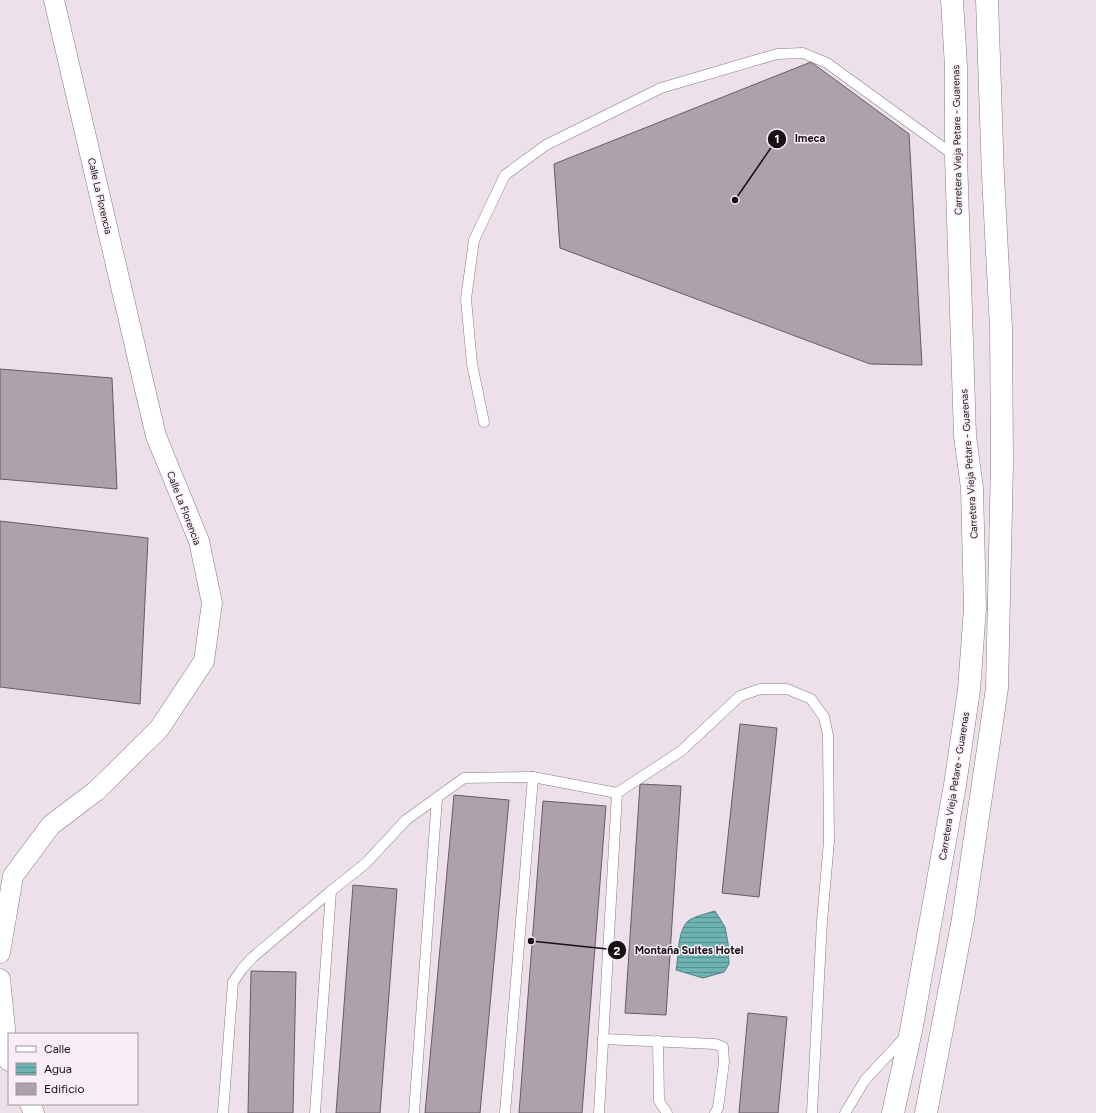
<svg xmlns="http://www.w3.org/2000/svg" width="1096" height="1113" viewBox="0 0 1096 1113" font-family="Figtree,sans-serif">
<defs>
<pattern id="water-rules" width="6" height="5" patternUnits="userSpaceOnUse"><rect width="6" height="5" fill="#6db3b1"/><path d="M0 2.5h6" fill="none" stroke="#58908f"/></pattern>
</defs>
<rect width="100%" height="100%" fill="#ede0ea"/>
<path fill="url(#water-rules)" stroke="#538282" d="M715,911L725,927L728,943L729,964L724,972L703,978L676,970C679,956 677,931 688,921C693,917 708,913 715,911Z"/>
<g fill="#ada1aa" stroke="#675c65">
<polygon points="811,62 909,134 922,365 870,364 560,248 554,164"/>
<polygon points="0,369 112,378 117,489 0,479"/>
<polygon points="0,521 148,538 140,704 0,687"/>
<polygon points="740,724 777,728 759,897 722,893"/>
<polygon points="640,784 681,786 666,1015 625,1013"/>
<polygon points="454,795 509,800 480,1113 425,1113"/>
<polygon points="543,801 606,806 582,1113 519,1113"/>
<polygon points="353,885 397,889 380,1113 336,1113"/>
<polygon points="251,971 296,972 293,1113 248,1113"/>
<polygon points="748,1013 787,1017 778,1113 739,1113"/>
</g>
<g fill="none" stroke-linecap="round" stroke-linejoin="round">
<defs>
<g id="service">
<polyline points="484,422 472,364 466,299 474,240 505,175 546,145 661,88 777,54 803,53 827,63 955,156"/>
<polyline points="603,1039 715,1044 723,1047 724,1062 718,1108 715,1113"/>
<polyline points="658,1041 659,1101 667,1113"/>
<polyline points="223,1113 233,982 242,969 253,957 331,891"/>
<polyline points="315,1113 331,891 366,863 406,820 464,778 533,777"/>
<polyline points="414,1113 437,798"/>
<polyline points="505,1113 533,777 617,793"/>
<polyline points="599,1113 617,793 681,751 740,696 760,689 787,689 811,699 824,717 828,735 829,841 822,921 812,1113"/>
<polyline points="845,1113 865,1080 905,1037"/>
</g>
<g id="minor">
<polyline points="0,953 13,876 51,825 96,791 159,729 204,661 212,603 199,541 156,436 54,0"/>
<polyline points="0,979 8,1058 9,1061"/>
<polyline points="30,1104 34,1113"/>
</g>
<g id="primary">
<polyline points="893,1113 911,1031 955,785 969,690 975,608 972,488 965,436 956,157 956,67 952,0"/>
<polyline points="926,1113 963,919 997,688 1002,462 1001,328 993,176 987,0"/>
</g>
</defs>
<use href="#service" stroke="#877b84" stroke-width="11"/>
<use href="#minor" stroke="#877b84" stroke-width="21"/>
<use href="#primary" stroke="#877b84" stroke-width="23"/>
<use href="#service" stroke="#fff" stroke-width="10"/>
<use href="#minor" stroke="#fff" stroke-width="20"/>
<use href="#primary" stroke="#fff" stroke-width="22"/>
</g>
<g text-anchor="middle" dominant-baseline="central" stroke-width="3" stroke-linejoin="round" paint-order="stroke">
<g font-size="10" fill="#151114" stroke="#faedf7">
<text transform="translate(957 140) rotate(-91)">Carretera Vieja Petare - Guarenas</text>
<text transform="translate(100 196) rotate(77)">Calle La Florencia</text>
<text transform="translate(969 464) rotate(-94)">Carretera Vieja Petare - Guarenas</text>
<text transform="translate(184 508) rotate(69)">Calle La Florencia</text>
<text transform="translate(954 786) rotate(-81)">Carretera Vieja Petare - Guarenas</text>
</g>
</g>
<path fill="none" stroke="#151114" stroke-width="1.5" d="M735 200L777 139M531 941L617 950"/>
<g fill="#151114" stroke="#faedf7" stroke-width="1.5">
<circle cx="735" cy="200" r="4"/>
<circle cx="531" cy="941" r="4"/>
<circle cx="777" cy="139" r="10"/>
<circle cx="617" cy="950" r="10"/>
</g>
<g font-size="12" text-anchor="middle" font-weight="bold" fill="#fff">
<text x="777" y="143">1</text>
<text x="617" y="955">2</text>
</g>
<g font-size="11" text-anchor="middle" font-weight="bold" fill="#151114" stroke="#faedf7" stroke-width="3" stroke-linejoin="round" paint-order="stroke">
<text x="810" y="142">Imeca</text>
<text x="689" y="954">Montaña Suites Hotel</text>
</g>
<rect x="8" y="1033" width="130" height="72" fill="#faedf7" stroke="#9e959c"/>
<rect x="16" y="1046" width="20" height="6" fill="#ffffff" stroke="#9e959c"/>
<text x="44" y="1053" font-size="12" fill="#151114">Calle</text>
<rect x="16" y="1063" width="20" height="12" fill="url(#water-rules)" stroke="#9e959c"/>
<text x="44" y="1073" font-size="12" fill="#151114">Agua</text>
<rect x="16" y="1083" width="20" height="12" fill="#ada1aa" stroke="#9e959c"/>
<text x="44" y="1093" font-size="12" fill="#151114">Edificio</text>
</svg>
